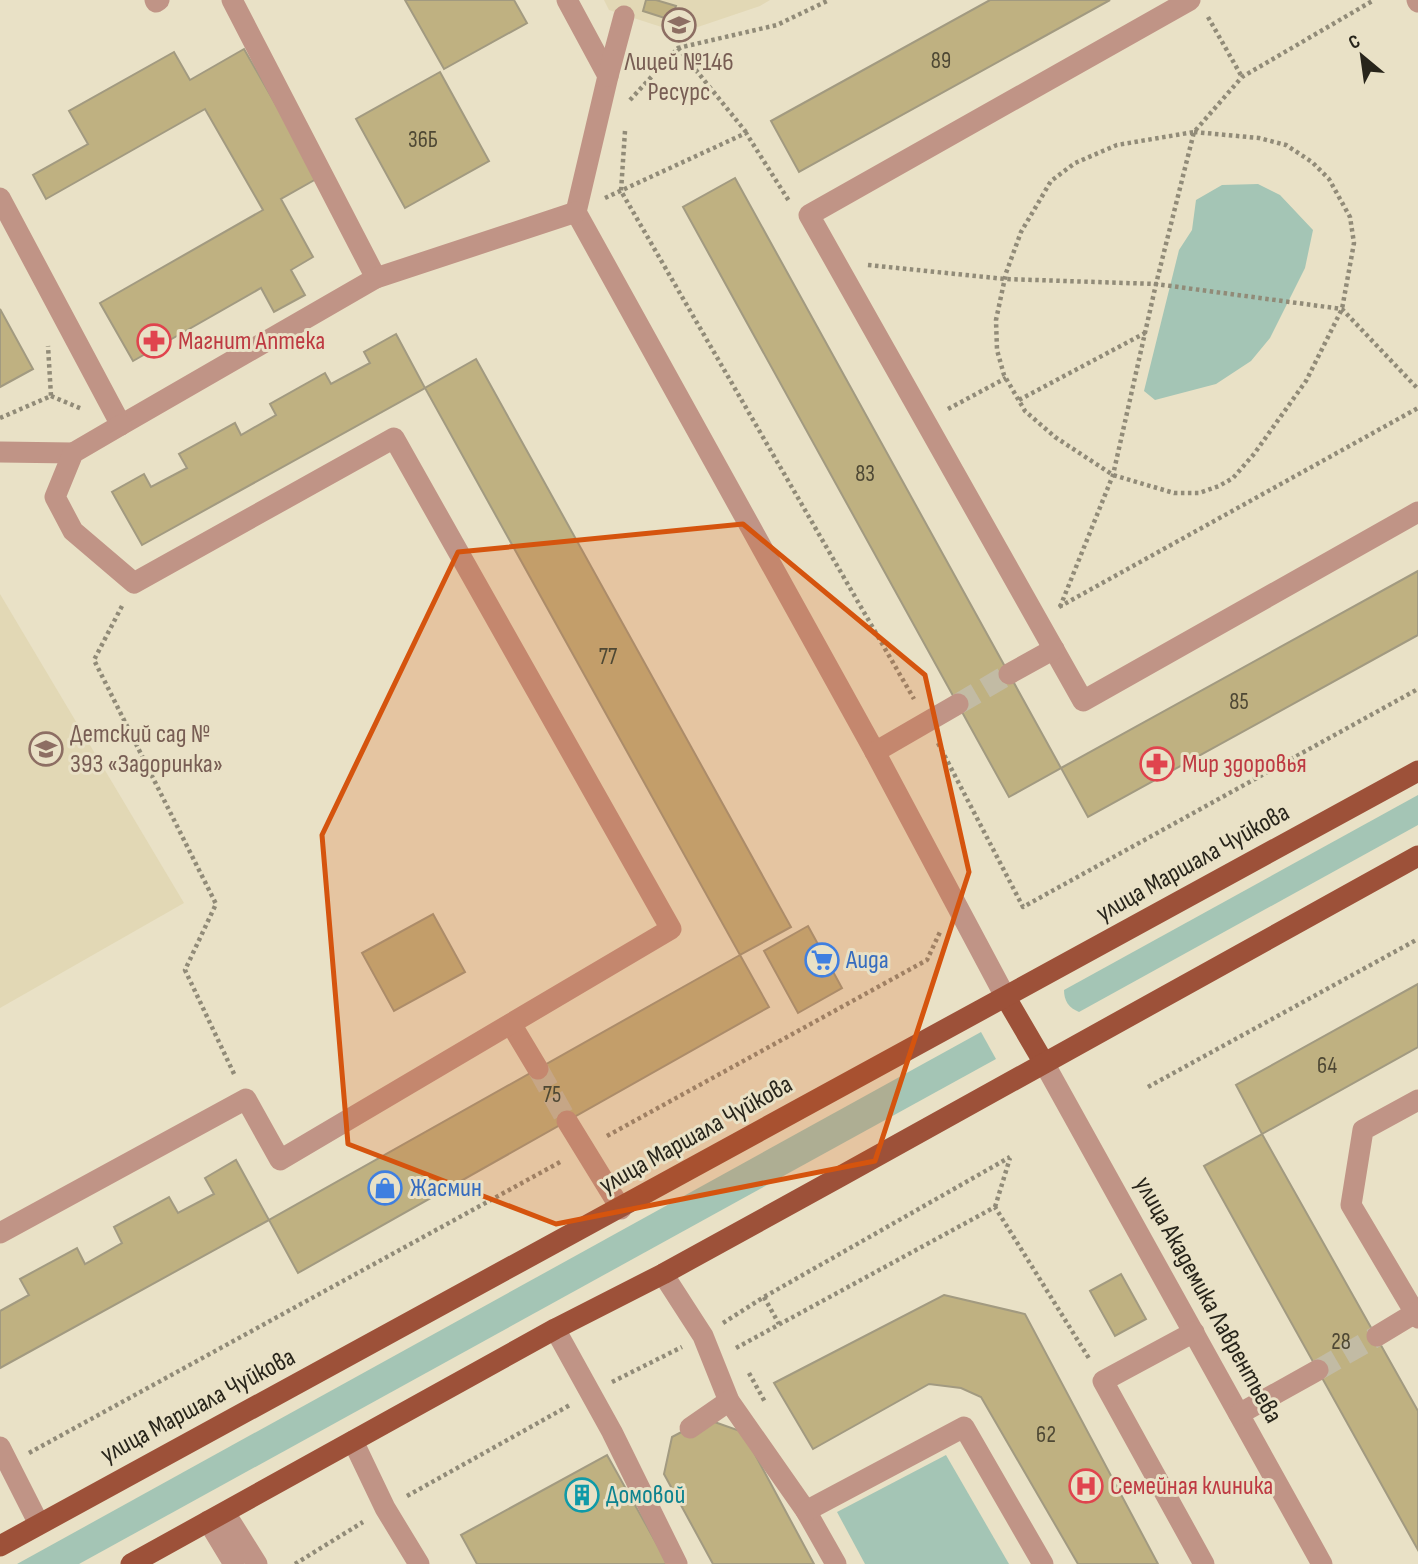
<svg xmlns="http://www.w3.org/2000/svg" width="1418" height="1564" viewBox="0 0 1418 1564" font-family="'Sofia Sans Condensed',sans-serif">
<rect width="100%" height="100%" fill="#e9e1c6"/>
<g fill="#e2d8b5">
<polygon points="604,0 770,0 760,6 680,33 609,10"/>
<polygon points="0,594 184,903 0,1008"/>
</g>
<g fill="#a4c5b5">
<polygon points="1258,184 1280,195 1313,230 1305,268 1270,338 1251,361 1216,384 1155,400 1144,391 1179,250 1192,230 1196,200 1222,185"/>
<path d="M1418,795V825L1079,1012C1069,1008 1064,1001 1064,990Z"/>
<polygon points="981,1032 996,1059 79,1564 17,1564"/>
<polygon points="946,1455 1009,1564 865,1564 837,1512"/>
</g>
<g fill="#bfb181" stroke="#a29a80" stroke-width="2">
<polygon points="405,0 514,0 527,23 444,69"/>
<polygon points="646,0 656,0 676,6 671,20 643,11"/>
<polygon points="990,0 1110,0 799,172 771,121"/>
<polygon points="244,49 318,178 281,199 313,257 291,270 305,295 274,312 261,288 133,361 100,303 263,210 205,109 46,199 33,175 88,144 69,111 174,52 190,80"/>
<polygon points="440,72 489,161 405,208 356,119"/>
<polygon points="735,178 1061,768 1009,797 683,207"/>
<polygon points="0,309 33,369 0,387"/>
<polygon points="396,334 425,388 142,545 112,492 144,474 151,487 187,468 179,454 235,423 241,435 276,415 270,404 325,373 331,384 370,363 364,352"/>
<polygon points="476,359 791,927 740,955 425,388"/>
<polygon points="1418,571 1418,635 1088,817 1061,768"/>
<polygon points="433,914 465,972 394,1011 362,953"/>
<polygon points="808,926 842,988 798,1013 764,951"/>
<polygon points="740,955 769,1007 298,1273 269,1220"/>
<polygon points="1418,984 1418,1047 1262,1134 1236,1085"/>
<polygon points="1262,1134 1418,1411 1418,1550 1204,1166"/>
<polygon points="236,1160 269,1220 0,1368 0,1311 29,1295 20,1279 77,1248 85,1264 122,1243 114,1227 169,1197 178,1213 214,1194 205,1178"/>
<polygon points="1121,1274 1146,1319 1115,1336 1090,1291"/>
<polygon points="944,1295 1025,1314 1158,1564 1078,1564 981,1397 961,1388 929,1384 813,1449 774,1383"/>
<polygon points="706,1419 743,1432 814,1564 713,1564 664,1474 672,1437"/>
<polygon points="607,1455 668,1564 477,1564 461,1535"/>
</g>
<g fill="none" stroke-linecap="round" stroke-linejoin="round">
<g stroke="#c2bba4" stroke-width="21" stroke-dasharray="21 10" stroke-linecap="butt">
<polyline points="958,704 1009,674"/>
<polyline points="538,1069 567,1121"/>
<polyline points="1318,1370 1377,1336"/>
</g>
<g stroke="#918b78" stroke-width="4.5" stroke-dasharray="3.5 3.5" stroke-linecap="butt">
<polyline points="1208,17 1242,77"/>
<polyline points="678,48 746,132"/>
<polyline points="630,100 678,48 777,25 829,0"/>
<polyline points="625,131 621,191 914,699"/>
<polygon points="1194,132 1259,138 1286,145 1312,162 1329,179 1350,217 1354,243 1342,309 1306,381 1254,454 1233,478 1219,486 1199,493 1174,493 1113,475 1055,437 1025,411 1004,375 997,350 996,320 1006,273 1021,232 1051,181 1075,163 1117,145"/>
<polyline points="605,198 746,133 789,201"/>
<polyline points="868,265 1005,279 1156,284 1342,309 1418,389"/>
<polyline points="51,396 82,409"/>
<polyline points="1019,400 1145,333"/>
<polyline points="948,409 1006,378"/>
<polyline points="0,418 51,396 48,346"/>
<polyline points="122,606 94,660 216,904 185,970 235,1076"/>
<polyline points="1059,607 1418,408"/>
<polyline points="1060,607 1113,475 1156,284 1194,132 1242,77 1374,0"/>
<polyline points="938,743 1023,907 1418,689"/>
<polyline points="1148,1087 1418,939"/>
<polyline points="607,1136 927,960 940,932"/>
<polyline points="995,1207 1010,1158"/>
<polyline points="764,1297 779,1324"/>
<polyline points="723,1323 764,1297 1010,1157"/>
<polyline points="736,1348 995,1207 1090,1360"/>
<polyline points="749,1373 765,1402"/>
<polyline points="612,1382 682,1347"/>
<polyline points="29,1453 562,1161"/>
<polyline points="407,1496 570,1405"/>
<polyline points="295,1564 363,1522"/>
</g>
<g stroke="#c09486" stroke-width="21">
<polyline points="155,0 156,2 159,0"/>
<polyline points="232,0 376,278"/>
<polyline points="567,0 608,76 576,212 875,752 1006,998"/>
<polyline points="1190,0 809,215 1083,701 1418,512"/>
<polyline points="1417,0 1418,2"/>
<polyline points="608,76 624,16"/>
<polyline points="0,198 121,425 376,278 576,212"/>
<polyline points="0,452 73,453"/>
<polyline points="1009,674 1054,649"/>
<polyline points="875,752 958,704"/>
<polyline points="511,1024 538,1069"/>
<polyline points="1044,1063 1322,1564"/>
<polyline points="1418,1100 1363,1130 1351,1205 1418,1318"/>
<polyline points="567,1121 621,1209"/>
<polyline points="0,1233 246,1099 280,1160 671,929 394,438 134,583 73,531 55,497 73,453 121,425"/>
<polyline points="663,1274 703,1336 729,1401 806,1511 836,1564"/>
<polyline points="555,1329 612,1432 677,1564"/>
<polyline points="1194,1332 1103,1381 1204,1564"/>
<polyline points="1377,1336 1415,1313"/>
<polyline points="1239,1414 1318,1370"/>
<polyline points="690,1428 729,1401"/>
<polyline points="353,1441 385,1508 419,1564"/>
<polyline points="0,1447 39,1524"/>
<polyline points="806,1511 964,1427 1043,1564"/>
<polyline points="225,1513 257,1564"/>
<polyline points="208,1521 234,1564"/>
</g>
<g stroke="#9d5139" stroke-width="21">
<polyline points="1006,998 1044,1063"/>
<polyline points="0,1546 1418,771"/>
<polyline points="131,1564 555,1329 663,1274 841,1176 1418,856"/>
</g>
</g>
<path fill="#d5540e" fill-opacity="0.2" stroke="#d5540e" stroke-width="5" stroke-linejoin="round" d="M743,524L925,675L969,872L875,1161L556,1224L348,1144L322,835L458,552Z"/>
<defs>
<symbol id="school-ring" viewBox="-11 -11 22 22"><circle r="9.5" fill="#e9e1c6" stroke="#8d6e63" stroke-width="1.5"/><path d="M0-5L7-2L0 1L-7-2ZM-4 1L0 2.5L4 1V4Q0 6-4 4Z" fill="#8d6e63"/></symbol>
<symbol id="pharmacy-ring" viewBox="-11 -11 22 22"><circle r="9.5" fill="#e9e1c6" stroke="#e0444e" stroke-width="1.5"/><path d="M-2-6h4v4h4v4h-4v4h-4v-4h-4v-4h4Z" fill="#e0444e"/></symbol>
<symbol id="supermarket-ring" viewBox="-11 -11 22 22"><circle r="9.5" fill="#e9e1c6" stroke="#3f7fe0" stroke-width="1.5"/><path d="M-6-5.5h2.5l.6 2H6L4.5 2H-2.5L-4.4-4H-6ZM-1.5 3.2a1.3 1.3 0 1 0 .1 0ZM3 3.2a1.3 1.3 0 1 0 .1 0Z" fill="#3f7fe0"/></symbol>
<symbol id="shop-ring" viewBox="-11 -11 22 22"><circle r="9.5" fill="#e9e1c6" stroke="#3f7fe0" stroke-width="1.5"/><path d="M-5-2.5h2.3a2.7 3.5 0 0 1 5.4 0H5L5.5 6h-11ZM-1.5-2.5h3a1.5 2.3 0 0 0-3 0Z" fill="#3f7fe0"/></symbol>
<symbol id="hospital-ring" viewBox="-11 -11 22 22"><circle r="9.5" fill="#e9e1c6" stroke="#e0444e" stroke-width="1.5"/><path d="M-5-5h3v3.5h4V-5h3V5h-3V1.5h-4V5h-3Z" fill="#e0444e"/></symbol>
<symbol id="building-ring" viewBox="-11 -11 22 22"><circle r="9.5" fill="#e9e1c6" stroke="#0f9aa8" stroke-width="1.5"/><path d="M-4-6H4V6H1V3H-1V6H-4ZM-2.5-4.3h1.7v1.8h-1.7ZM.8-4.3h1.7v1.8H.8ZM-2.5-1h1.7V.8h-1.7ZM.8-1h1.7V.8H.8Z" fill="#0f9aa8"/></symbol>
</defs>
<g fill-rule="evenodd">
<use href="#school-ring" x="660" y="6" width="38" height="38"/>
<use href="#pharmacy-ring" x="135" y="322" width="38" height="38"/>
<use href="#school-ring" x="27" y="730" width="38" height="38"/>
<use href="#pharmacy-ring" x="1138" y="745" width="38" height="38"/>
<use href="#supermarket-ring" x="803" y="941" width="38" height="38"/>
<use href="#shop-ring" x="366" y="1169" width="38" height="38"/>
<use href="#hospital-ring" x="1067" y="1467" width="38" height="38"/>
<use href="#building-ring" x="563" y="1476" width="38" height="38"/>
</g>
<g text-anchor="middle" dominant-baseline="central" stroke-width="6" stroke-linejoin="round" paint-order="stroke">
<g font-size="23" fill="#4e4834">
<text x="941" y="61">89</text>
<text x="423" y="140">36Б</text>
<text x="865" y="474">83</text>
<text x="608" y="657">77</text>
<text x="1239" y="702">85</text>
<text x="1327" y="1066">64</text>
<text x="552" y="1095">75</text>
<text x="1341" y="1342">28</text>
<text x="1046" y="1435">62</text>
</g>
<g font-size="26" fill="#785e54" stroke="#e9e1c6">
<text x="679" y="62">Лицей №146<tspan x="679" dy="30">Ресурс</tspan></text>
<text x="70" y="734" text-anchor="start">Детский сад №<tspan x="70" dy="30">393 «Задоринка»</tspan></text>
</g>
<g font-size="26" fill="#be3a42" stroke="#e9e1c6" text-anchor="start">
<text x="178" y="341">Магнит Аптека</text>
<text x="1182" y="764">Мир здоровья</text>
<text x="1110" y="1486">Семейная клиника</text>
</g>
<g font-size="26" fill="#28251b" stroke="#e9e1c6">
<text transform="translate(1193 863) rotate(-29)">улица Маршала Чуйкова</text>
<text transform="translate(696 1135) rotate(-29)">улица Маршала Чуйкова</text>
<text transform="translate(1208 1300) rotate(61)">улица Академика Лаврентьева</text>
<text transform="translate(198 1406) rotate(-28)">улица Маршала Чуйкова</text>
</g>
<g font-size="26" fill="#366cbe" stroke="#e9e1c6" text-anchor="start">
<text x="846" y="960">Аида</text>
<text x="410" y="1188">Жасмин</text>
</g>
<g font-size="26" fill="#0d838f" stroke="#e9e1c6" text-anchor="start">
<text x="606" y="1495">Домовой</text>
</g>
</g>
<g transform="translate(1362 56) rotate(331)" stroke="#e9e1c6" stroke-width="5" paint-order="stroke">
<path d="M0-5L12 26L0 18L-12 26Z" fill="#28251b"/>
<text y="-10" font-size="19" font-weight="bold" text-anchor="middle" fill="#28251b">С</text>
</g>
</svg>
